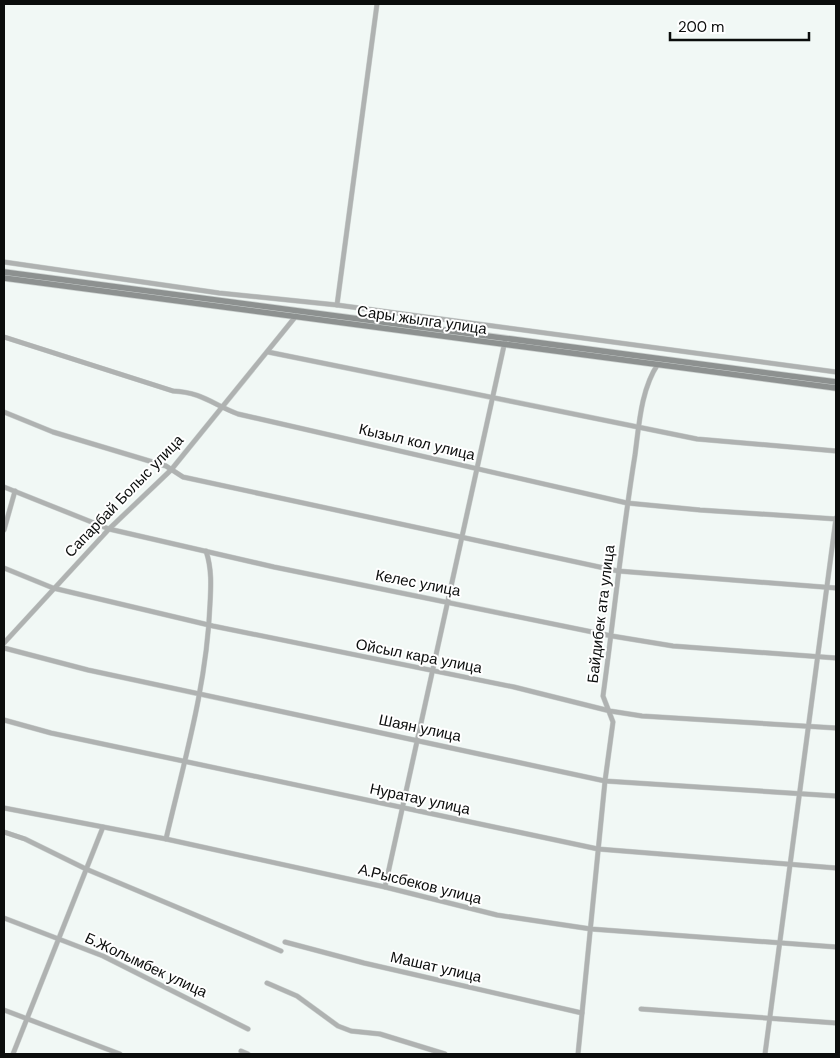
<svg xmlns="http://www.w3.org/2000/svg" width="840" height="1058" viewBox="0 0 840 1058" font-family="'DM Sans',sans-serif">
<rect width="100%" height="100%" fill="#f1f8f5"/>
<g fill="none" stroke-linecap="round" stroke-linejoin="round">
<defs>
<g id="street">
<polyline points="4,262 219,293 337,305 836,372"/>
<polyline points="337,305 377,4"/>
<path d="M4,337L173,391C201,392 214,405 238,414L627,503L700,510L836,519"/>
<polyline points="268,352 697,439 836,451"/>
<polyline points="4,412 53,432 166,466 183,477 618,571 836,588"/>
<polyline points="4,487 109,529 274,567 612,636 673,646 836,658"/>
<polyline points="4,530 15,491"/>
<polyline points="4,568 53,588 213,626 514,687 610,711 642,716 836,728"/>
<polyline points="4,643 109,529 171,470 296,316"/>
<polyline points="4,648 88,670 605,781 836,796"/>
<polyline points="4,720 51,733 598,849 836,868"/>
<polyline points="4,808 166,839 385,887 497,915 591,929 836,947"/>
<polyline points="4,832 25,839 86,869 281,951"/>
<path d="M166,839C184,762 207,684 210,604C211,586 212,569 206,551"/>
<polyline points="385,887 505,341"/>
<polyline points="4,918 103,956 248,1029"/>
<polyline points="285,942 364,963 582,1013"/>
<polyline points="267,983 297,996 338,1026 351,1031 380,1034 445,1054"/>
<polyline points="641,1009 836,1023"/>
<polyline points="4,1010 120,1054"/>
<polyline points="241,1051 248,1054"/>
<polyline points="13,1054 103,827"/>
<path d="M578,1054L605,781L613,722L603,696C614,616 622,535 635,455C639,425 641,389 658,364"/>
<polyline points="765,1054 836,518"/>
</g>
<g id="secondary">
<polyline points="4,272 836,382"/>
<polyline points="4,278 836,388"/>
</g>
</defs>
<use href="#street" stroke="#ccd2d0" stroke-width="5.5"/>
<use href="#secondary" stroke="#ccd2d0" stroke-width="7"/>
<use href="#street" stroke="#afb2b1" stroke-width="4.5"/>
<use href="#secondary" stroke="#8d9190" stroke-width="5.5"/>
</g>
<g text-anchor="middle" dominant-baseline="central" stroke-width="4" stroke-linejoin="round" paint-order="stroke">
<g font-size="15" fill="#0b0d0c" stroke="#fff">
<text transform="translate(422 320) rotate(8)">Сары жылга улица</text>
<text transform="translate(417 442) rotate(13)">Кызыл кол улица</text>
<text transform="translate(124 496) rotate(-46)">Сапарбай Болыс улица</text>
<text transform="translate(418 583) rotate(11)">Келес улица</text>
<text transform="translate(601 614) rotate(-83)">Байдибек ата улица</text>
<text transform="translate(419 656) rotate(11)">Ойсыл кара улица</text>
<text transform="translate(420 728) rotate(12)">Шаян улица</text>
<text transform="translate(420 799) rotate(12)">Нуратау улица</text>
<text transform="translate(420 884) rotate(14)">А.Рысбеков улица</text>
<text transform="translate(146 965) rotate(25)">Б.Жолымбек улица</text>
<text transform="translate(436 967) rotate(13)">Машат улица</text>
</g>
</g>
<rect width="840" height="1058" fill="none" stroke="#0b0d0c" stroke-width="10"/>
<path d="M670 32v8h139v-8" fill="none" stroke="#0b0d0c" stroke-width="2.5"/>
<text x="678" y="32" font-size="15" fill="#0b0d0c" stroke="#ffffff" stroke-width="4" paint-order="stroke">200 m</text>
</svg>
